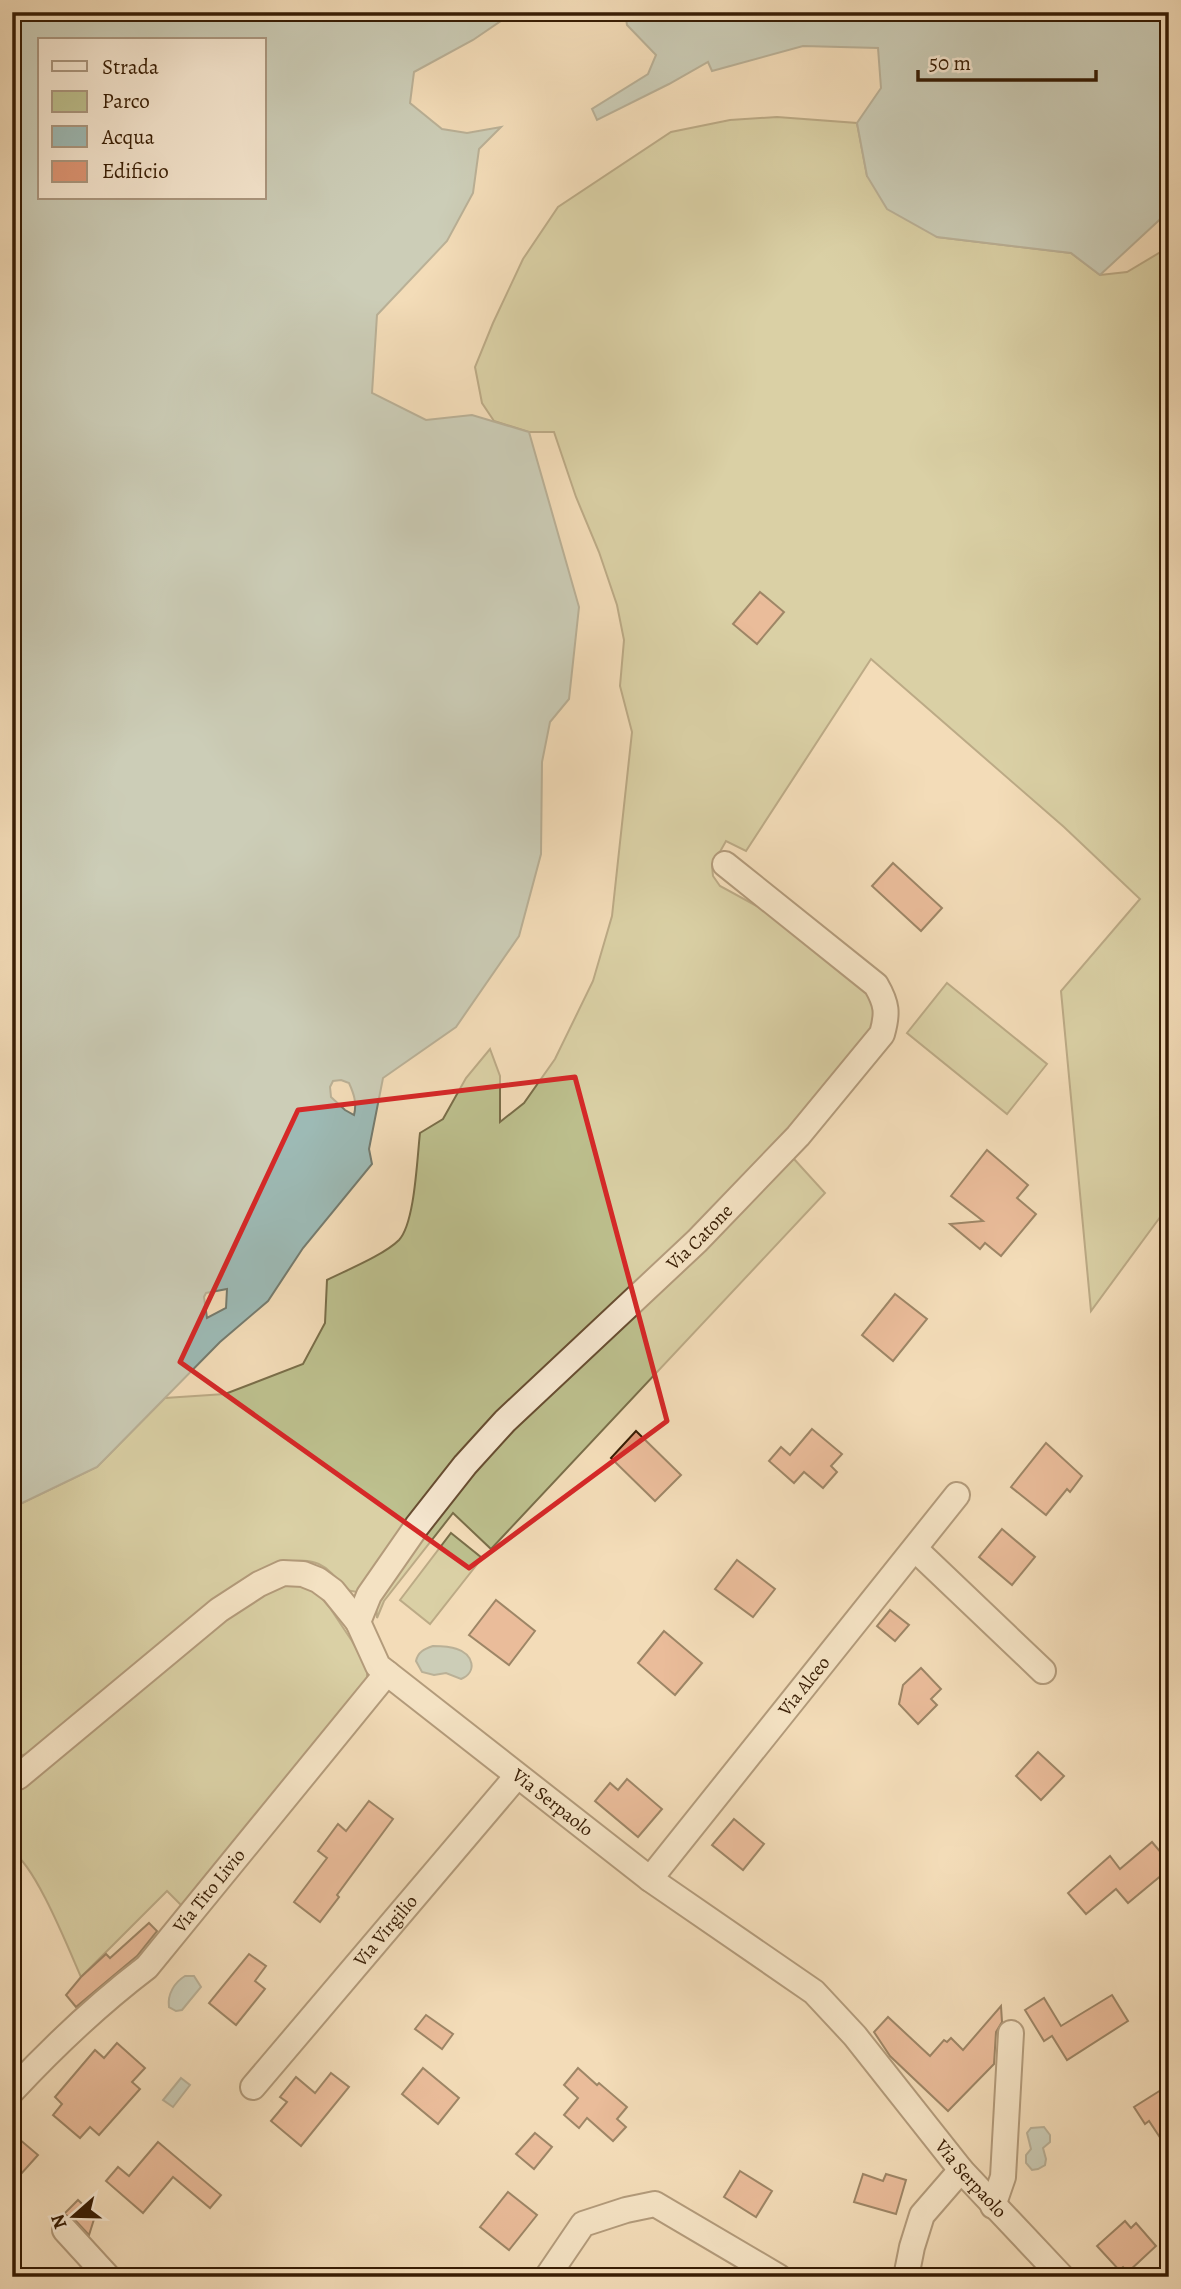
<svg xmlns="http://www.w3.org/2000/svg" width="1181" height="2289" viewBox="0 0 1181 2289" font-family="Alegreya,serif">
<rect width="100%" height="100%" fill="#f3dcb8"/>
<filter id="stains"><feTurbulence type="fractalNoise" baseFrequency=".00286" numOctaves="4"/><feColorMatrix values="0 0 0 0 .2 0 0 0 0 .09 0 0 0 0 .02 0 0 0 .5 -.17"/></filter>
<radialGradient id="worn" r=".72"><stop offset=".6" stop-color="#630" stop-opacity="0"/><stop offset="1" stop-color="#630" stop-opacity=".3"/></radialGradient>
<g fill="#bdc08e" stroke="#7a6e49" stroke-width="2">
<path d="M777,117L857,123L867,176L937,237L1071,253L1100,275L1127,272L1169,247V1205L1091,1311L1061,991L1140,899L1064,827L871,659L746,851L726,841L712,866L713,876L720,886L775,916L859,982L876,1005L873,1023L868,1037L782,1139L357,1592L346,1590C324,1562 317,1558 281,1562L31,1754L13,1756L12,1760V1499L18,1505L97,1467L165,1398L225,1394L303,1364L325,1323L327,1280C347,1270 384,1255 399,1240C415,1223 417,1158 420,1133L443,1119L466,1078L490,1049L500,1076V1122L524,1103L555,1059L593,981L612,916L632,732L620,686L624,640L617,605L599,552L576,497L554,432H529L494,421L482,403L475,367L493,323L523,259L558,207L671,132L730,120Z"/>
<polygon points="947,983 1047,1064 1007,1114 907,1033"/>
<polygon points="794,1159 825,1193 491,1549 453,1513 384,1601 377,1618 376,1602 472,1466 785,1160"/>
<polygon points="451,1533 482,1558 430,1624 400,1600"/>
<path d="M297,1582L314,1589L330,1608L352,1641L367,1669V1681L184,1908L167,1891L81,1977C69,1950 35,1864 12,1852V1792L32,1774L267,1587Z"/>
</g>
<g fill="#9dbab5" stroke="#757b6e" stroke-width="2" fill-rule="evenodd">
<path d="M12,12H514L473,40L414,72L410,103L442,129L467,133L501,127L479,149L473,193L447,241L377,315L372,393L426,420L472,415L529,432L579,607L569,699L550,722L542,762L541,854L519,936L456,1027L383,1078L369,1149L372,1164L303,1248L268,1301L220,1342L97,1467L18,1505L12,1499ZM264,40V198H40V40ZM341,1080L349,1083C354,1094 357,1103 354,1115L345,1110L331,1097L330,1087L333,1081ZM227,1289L226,1308L207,1318L204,1297L206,1293Z"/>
<polygon points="625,12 1169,12 1169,211 1100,275 1071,253 937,237 887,209 867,176 857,123 881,88 878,48 803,46 712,71 708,62 669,84 597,120 592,109 648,74 656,55 627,25"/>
<path d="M433,1646C441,1646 449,1646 457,1649C473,1654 478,1672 461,1679L446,1673L434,1675L422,1672L416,1661C418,1652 424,1649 433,1646Z"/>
<path d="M185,1976H194L201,1987L182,2010L176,2011L169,2007C167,1994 175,1982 185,1976Z"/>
<polygon points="181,2078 190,2085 173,2107 163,2100"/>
<polygon points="1044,2127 1050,2135 1050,2142 1043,2148 1046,2159 1045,2165 1038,2169 1032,2170 1026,2163 1026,2155 1031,2149 1027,2133 1031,2128"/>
</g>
<g fill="#df9675" stroke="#381d04" stroke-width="2">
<polygon points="760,592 784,612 757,644 733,624"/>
<polygon points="893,863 942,908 921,931 872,886"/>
<polygon points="987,1150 1028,1185 1017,1198 1036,1214 1001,1256 985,1243 980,1249 950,1224 983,1221 951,1196"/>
<polygon points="895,1294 927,1319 893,1361 862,1335"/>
<polygon points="812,1429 842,1454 831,1466 837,1472 823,1488 804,1472 794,1483 769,1461 781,1447 790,1455"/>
<polygon points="636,1431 681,1475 655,1501 611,1458"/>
<polygon points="1046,1443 1082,1476 1070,1492 1067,1489 1046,1515 1011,1487"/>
<polygon points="1002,1529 1035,1557 1012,1585 979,1557"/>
<polygon points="737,1560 775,1589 753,1617 715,1589"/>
<polygon points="496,1600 535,1631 509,1665 469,1635"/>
<polygon points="890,1610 909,1625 895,1641 877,1626"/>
<polygon points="664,1631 702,1663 675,1695 638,1663"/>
<polygon points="921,1668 941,1689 931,1699 937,1705 918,1724 899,1704 903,1685"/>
<polygon points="1038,1752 1064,1776 1041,1800 1016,1776"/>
<polygon points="627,1779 662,1809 638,1837 595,1801 610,1783 618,1790"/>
<polygon points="369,1801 393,1819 337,1895 339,1897 320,1922 294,1902 327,1858 318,1851 338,1824 346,1831"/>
<polygon points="734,1819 764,1844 743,1870 712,1845"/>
<polygon points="1152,1842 1169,1862 1169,1869 1128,1903 1116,1889 1086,1914 1068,1893 1110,1856 1120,1869"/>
<polygon points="149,1923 157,1931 137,1956 76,2007 66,1995 81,1977 106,1954 110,1958"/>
<polygon points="249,1954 266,1966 255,1981 265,1989 236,2025 209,2003"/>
<polygon points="1112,1995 1128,2021 1067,2060 1052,2036 1044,2041 1025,2010 1044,1998 1061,2026"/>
<polygon points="1001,2006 1002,2022 996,2032 994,2064 948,2111 890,2056 874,2032 888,2017 930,2056 944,2040 947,2042 951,2038 963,2050"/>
<polygon points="426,2015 453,2034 442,2049 415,2029"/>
<polygon points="117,2043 145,2068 132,2082 140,2089 99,2135 90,2127 80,2138 53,2115 62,2104 55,2097 95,2050 104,2058"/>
<polygon points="423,2068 459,2098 438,2124 402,2094"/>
<polygon points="578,2068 597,2085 599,2083 627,2107 617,2119 626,2127 613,2141 587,2118 579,2128 564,2115 578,2098 564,2085"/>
<polygon points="331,2073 349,2087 301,2146 271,2121 287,2102 280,2097 296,2077 315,2093"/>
<polygon points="1169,2085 1169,2151 1149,2121 1145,2124 1134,2107"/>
<polygon points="12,2133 38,2155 12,2184"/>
<polygon points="535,2133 552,2147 534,2169 516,2154"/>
<polygon points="158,2142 221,2195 210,2208 173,2177 143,2213 106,2181 118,2167 129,2176"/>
<polygon points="740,2171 772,2191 756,2217 724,2197"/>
<polygon points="863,2174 883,2181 886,2174 906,2180 896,2214 854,2202"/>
<polygon points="508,2192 537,2215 509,2250 480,2227"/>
<polygon points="78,2200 95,2216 89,2235 75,2220 64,2214"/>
<polygon points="1125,2221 1131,2228 1136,2223 1156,2246 1128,2272 1123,2267 1119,2270 1097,2246"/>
</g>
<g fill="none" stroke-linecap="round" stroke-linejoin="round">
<defs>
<g id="street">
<polyline points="915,1549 1043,1671"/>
<path id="s1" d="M358,1622L369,1595L417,1526L465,1465L505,1421L697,1241L798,1136L882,1034C888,1013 887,1004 876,985L725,864"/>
<path id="s2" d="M18,1777L219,1610L259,1584L283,1573L303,1574L318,1580L333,1591L358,1622L378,1666L387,1673L650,1879L814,1992L855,2036L961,2170L1062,2277"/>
<path id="s3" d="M650,1879L957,1495"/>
<path id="s4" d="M253,2087L517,1776"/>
<path id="s5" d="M12,2091C54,2046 97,2005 147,1967L387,1673"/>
<polyline points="993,2206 1003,2177 1011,2033"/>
<polyline points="65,2230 108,2277"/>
<polyline points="547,2277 583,2224 626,2210 655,2204 779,2277"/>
<polyline points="906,2277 912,2247 922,2215 961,2170"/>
</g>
</defs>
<use href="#street" stroke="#674d31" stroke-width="28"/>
<use href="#street" stroke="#f7e8d1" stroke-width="24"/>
</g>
<path d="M0 0H1181V2289H0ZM575,1077L667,1421L469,1568L180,1362L298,1110Z" fill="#f3dcb8" fill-opacity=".55" fill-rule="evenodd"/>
<path fill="none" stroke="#d62828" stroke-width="5" stroke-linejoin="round" d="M575,1077L667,1421L469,1568L180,1362L298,1110Z"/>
<g text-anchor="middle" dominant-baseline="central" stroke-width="7" stroke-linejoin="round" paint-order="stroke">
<g font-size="19" fill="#381d04" stroke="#f7e8d1">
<text stroke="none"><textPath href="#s1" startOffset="518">Via Catone</textPath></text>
<text stroke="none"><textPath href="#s3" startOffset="247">Via Alceo</textPath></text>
<text stroke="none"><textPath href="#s2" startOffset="700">Via Serpaolo</textPath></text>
<text stroke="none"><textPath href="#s5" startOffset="282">Via Tito Livio</textPath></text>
<text stroke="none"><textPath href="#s4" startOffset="205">Via Virgilio</textPath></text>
<text stroke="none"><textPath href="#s2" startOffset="1267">Via Serpaolo</textPath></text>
</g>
</g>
<rect width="1181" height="2289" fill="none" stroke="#f3dcb8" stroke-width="42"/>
<rect x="14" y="14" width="1153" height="2261" fill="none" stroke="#381d04" stroke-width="3.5"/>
<rect x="21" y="21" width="1139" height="2247" fill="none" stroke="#381d04" stroke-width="2"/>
<rect x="38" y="38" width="228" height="161" fill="#f7e8d1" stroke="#ab977f" stroke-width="2"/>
<rect x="52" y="61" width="35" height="10" fill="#f7e8d1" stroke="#ab977f" stroke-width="2"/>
<text x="102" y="74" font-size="21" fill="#381d04">Strada</text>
<rect x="52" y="91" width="35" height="21" fill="#bdc08e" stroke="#ab977f" stroke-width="2"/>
<text x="102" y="108" font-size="21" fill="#381d04">Parco</text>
<rect x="52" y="126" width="35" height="21" fill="#9dbab5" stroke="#ab977f" stroke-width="2"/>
<text x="102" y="144" font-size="21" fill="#381d04">Acqua</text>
<rect x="52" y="161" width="35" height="21" fill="#df9675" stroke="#ab977f" stroke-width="2"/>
<text x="102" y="178" font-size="21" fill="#381d04">Edificio</text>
<g transform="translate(74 2216) rotate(250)" stroke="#f7e8d1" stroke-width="5" paint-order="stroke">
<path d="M0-5L12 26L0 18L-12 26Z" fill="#381d04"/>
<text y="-10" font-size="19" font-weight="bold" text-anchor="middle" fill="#381d04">N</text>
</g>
<path d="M918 70v10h178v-10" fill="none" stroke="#381d04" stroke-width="3.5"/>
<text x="929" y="70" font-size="21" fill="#381d04" stroke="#f7e8d1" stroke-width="5" paint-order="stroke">50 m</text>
<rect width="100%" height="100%" filter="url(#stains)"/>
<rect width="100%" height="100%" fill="url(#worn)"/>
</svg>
